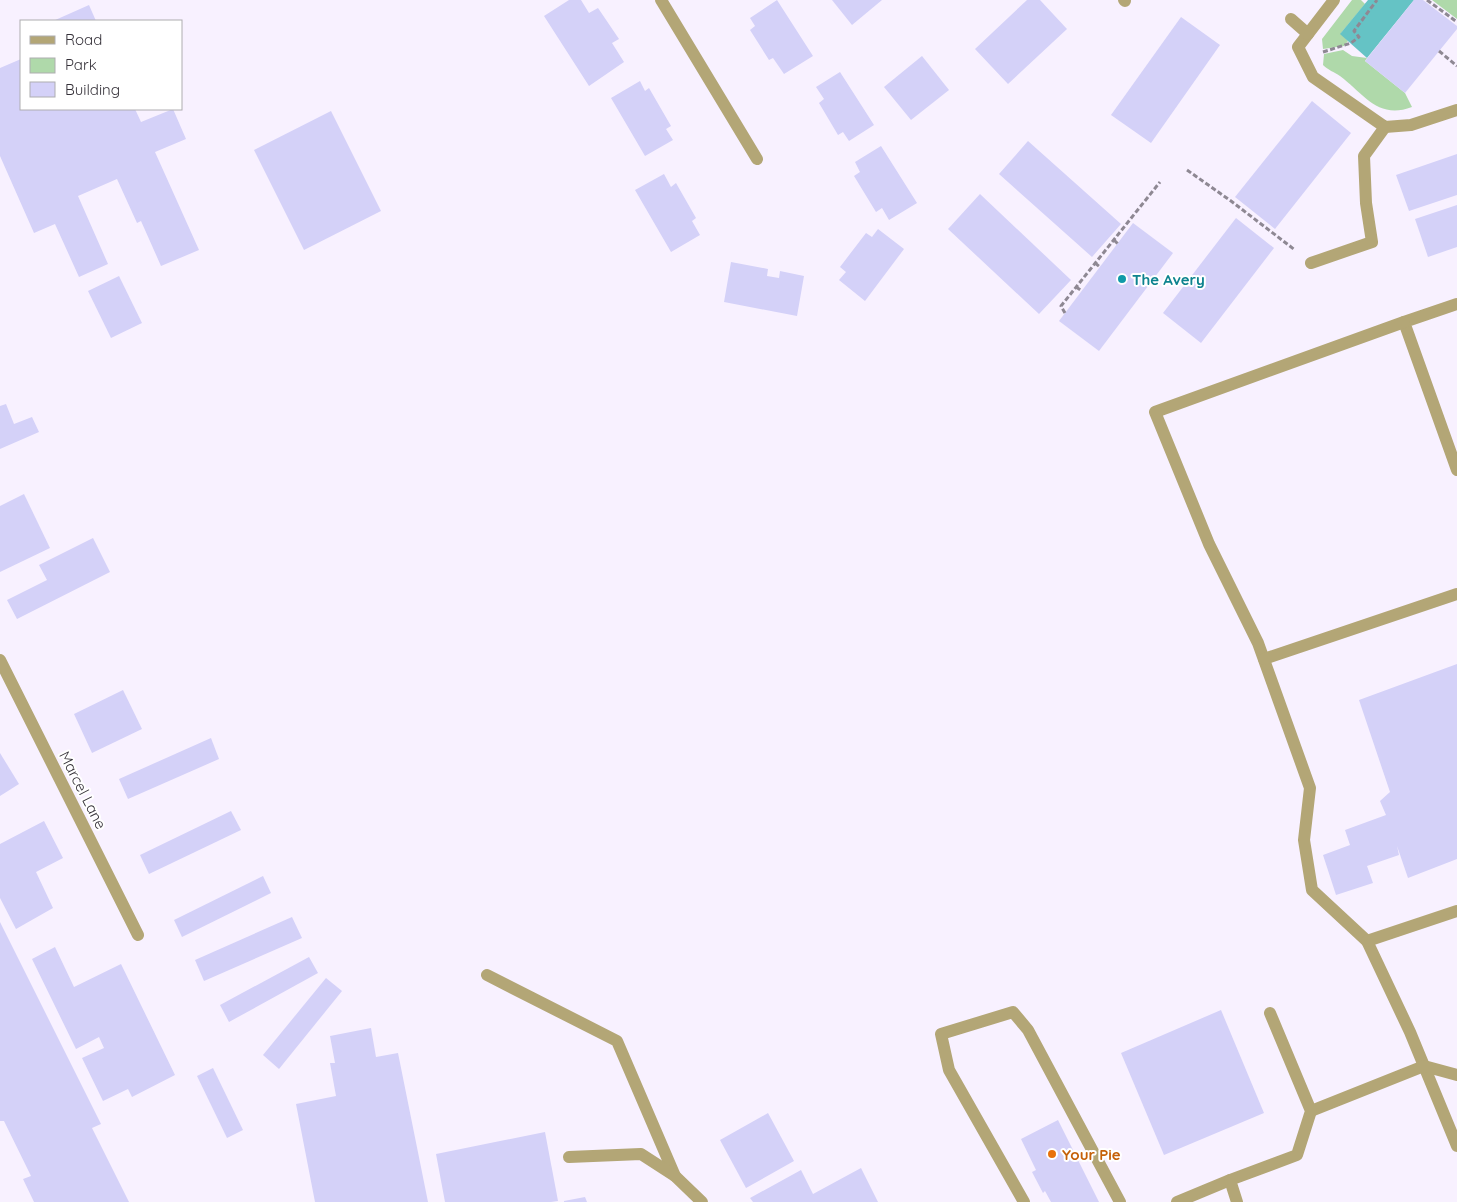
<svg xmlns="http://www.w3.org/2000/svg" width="1457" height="1202" viewBox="0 0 1457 1202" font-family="Quicksand,sans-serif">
<rect width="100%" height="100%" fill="#f8f1ff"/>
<g fill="#afd9aa">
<polygon points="1352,0 1361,0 1365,4 1341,33 1348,41 1344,46 1323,49 1322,39"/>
<polygon points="1432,0 1457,0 1457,19"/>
<path d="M1343,50L1352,56L1367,58L1365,61L1405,93L1412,107C1378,120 1364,94 1340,76C1334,72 1328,70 1323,65L1324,54Z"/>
</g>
<polygon fill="#65c3c5" points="1368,0 1414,0 1367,58 1340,34"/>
<g fill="#d4d1f8">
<polygon points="569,0 581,0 589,13 598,8 619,39 612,43 624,62 589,86 544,16"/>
<polygon points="777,0 813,56 784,74 773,58 769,60 750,30 755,26 750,18"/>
<polygon points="832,0 882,0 852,25"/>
<polygon points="1027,0 1040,0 1067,29 1008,84 975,49"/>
<polygon points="1414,0 1423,0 1457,26 1457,29 1405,93 1365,61"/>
<polygon points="89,5 96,21 53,21"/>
<polygon points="1181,17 1220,45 1151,143 1111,115"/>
<polygon points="922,56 949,90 911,120 884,87"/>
<polygon points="21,59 21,109 135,109 141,122 173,109 186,139 155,152 199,250 161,266 141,221 137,223 117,179 78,196 108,264 79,277 55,224 34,233 0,156 0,68"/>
<polygon points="840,72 874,125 849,141 843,132 838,135 819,103 824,99 816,87"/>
<polygon points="640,81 645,91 649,88 671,126 666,129 673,140 645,156 611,98"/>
<polygon points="1312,101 1351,133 1275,229 1235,197"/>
<polygon points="331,111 381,211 304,250 254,150"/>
<polygon points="1028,141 1121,224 1092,257 999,174"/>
<polygon points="881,146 917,203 889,220 882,208 876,212 854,176 860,172 855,162"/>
<polygon points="1457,154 1457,195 1409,211 1396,175"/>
<polygon points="664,174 671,187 676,183 696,218 692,221 700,235 671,252 635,190"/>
<polygon points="980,194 1071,280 1039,314 948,229"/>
<polygon points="1457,205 1457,247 1428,257 1415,219"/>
<polygon points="1236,218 1274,248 1201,343 1163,313"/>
<polygon points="1133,223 1173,253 1099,351 1059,321"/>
<polygon points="878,229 904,249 865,301 839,280 846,272 840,267 866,233 872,237"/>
<polygon points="731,262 768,269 767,276 779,278 780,271 804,276 797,316 724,302"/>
<polygon points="119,276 142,323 111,338 88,291"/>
<polygon points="6,404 14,424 32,417 39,432 0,449 0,406"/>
<polygon points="24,494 50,548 0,572 0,506"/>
<polygon points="93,538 110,572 17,619 7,600 47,580 39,565"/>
<polygon points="1457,664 1457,859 1408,878 1397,846 1399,855 1367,866 1373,883 1336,895 1323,855 1350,845 1345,830 1386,815 1380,801 1390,792 1359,700"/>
<polygon points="123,690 142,729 92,753 74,714"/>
<polygon points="211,738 219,759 128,799 119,779"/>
<polygon points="0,753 19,784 0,796"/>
<polygon points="231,811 241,830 149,874 140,855"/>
<polygon points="44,821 63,858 36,872 53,908 16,929 0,898 0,844"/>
<polygon points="263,876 271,893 182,937 174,920"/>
<polygon points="292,917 302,938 204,981 195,960"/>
<polygon points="0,922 101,1124 92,1128 129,1202 34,1202 23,1179 31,1176 4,1121 0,1121"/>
<polygon points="55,947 74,987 121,964 175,1075 132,1097 128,1089 103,1101 82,1058 104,1048 99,1037 76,1049 32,959"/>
<polygon points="309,957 318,973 229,1022 220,1005"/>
<polygon points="326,978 342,991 279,1069 263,1055"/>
<polygon points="1221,1010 1264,1113 1164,1155 1121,1053"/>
<polygon points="371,1028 376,1057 398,1053 428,1202 315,1202 296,1104 336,1096 330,1063 335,1063 330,1036"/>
<polygon points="213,1068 243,1130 227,1138 197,1076"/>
<polygon points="768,1113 794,1161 746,1188 720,1140"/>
<polygon points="1058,1120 1099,1202 1051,1202 1045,1191 1043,1193 1032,1172 1036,1170 1021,1139"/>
<polygon points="545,1132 558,1201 551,1202 445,1202 436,1154"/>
<polygon points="861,1168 878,1202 753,1202 750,1198 801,1170 813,1194"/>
<polygon points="585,1197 587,1202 564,1202 564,1201"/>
</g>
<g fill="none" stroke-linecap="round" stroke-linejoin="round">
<g stroke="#8e8893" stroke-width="3" stroke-dasharray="5 2.5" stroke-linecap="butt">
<polyline points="1427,0 1457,22"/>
<polyline points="1439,51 1457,66"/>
<polyline points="1323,52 1351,43 1359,37 1354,31 1377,0"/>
<polyline points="1187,170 1231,201 1295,250"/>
<polyline points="1114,240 1118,244"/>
<polyline points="1095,263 1100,267"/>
<polyline points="1076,287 1082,291"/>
<polyline points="1065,313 1061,306 1160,182"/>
</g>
<g stroke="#b3a676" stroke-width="12">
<polyline points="1334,0 1298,47 1313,77 1385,127 1411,125 1457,110"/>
<polyline points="1291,19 1308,34"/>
<polyline points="1311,263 1372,242 1366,203 1364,156 1385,127"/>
<polyline points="1457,304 1404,322 1457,470"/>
<polyline points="1404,322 1155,412 1209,544 1258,643 1310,788 1304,840 1312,890 1367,941 1410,1032 1457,1146"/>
<polyline points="1264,659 1457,594"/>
<polyline points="1367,941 1457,911"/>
<polyline points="487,975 617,1041 675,1176"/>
<polyline points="1311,1111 1424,1066 1457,1075"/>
<polyline points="569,1157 641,1154 675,1176 702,1202"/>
<polyline points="1024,1202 949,1070 941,1034 1013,1012 1028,1030 1120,1202"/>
<polyline points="1177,1202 1230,1180"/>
<polyline points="1237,1202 1230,1180 1297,1155 1311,1111 1270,1013"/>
</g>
<g stroke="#b3a676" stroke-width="12">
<polyline points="661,0 757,159"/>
<polyline points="1124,0 1125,1"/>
<polyline points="0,660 138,935"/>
</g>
</g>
<circle fill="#0f9aa8" stroke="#fff" stroke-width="2" cx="1122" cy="279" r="5"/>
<circle fill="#e8710a" stroke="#fff" stroke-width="2" cx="1052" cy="1154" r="5"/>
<g text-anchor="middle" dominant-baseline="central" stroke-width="4" stroke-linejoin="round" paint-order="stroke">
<g font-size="15" font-weight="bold" fill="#0d838f" stroke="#fff" text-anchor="start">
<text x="1132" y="279">The Avery</text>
</g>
<g font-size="15" fill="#353139" stroke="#fff">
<text transform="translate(83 790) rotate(63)">Marcel Lane</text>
</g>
<g font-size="15" font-weight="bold" fill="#c56008" stroke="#fff" text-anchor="start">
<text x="1062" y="1154">Your Pie</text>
</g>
</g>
<rect x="20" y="20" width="162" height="90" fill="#ffffff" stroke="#aeadb0"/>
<rect x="30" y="36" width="25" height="8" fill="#b3a676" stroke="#aeadb0"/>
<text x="65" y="45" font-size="15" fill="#353139">Road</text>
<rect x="30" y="58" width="25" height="15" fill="#afd9aa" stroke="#aeadb0"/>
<text x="65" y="70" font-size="15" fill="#353139">Park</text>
<rect x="30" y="82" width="25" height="15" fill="#d4d1f8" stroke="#aeadb0"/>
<text x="65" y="95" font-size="15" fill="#353139">Building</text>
</svg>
